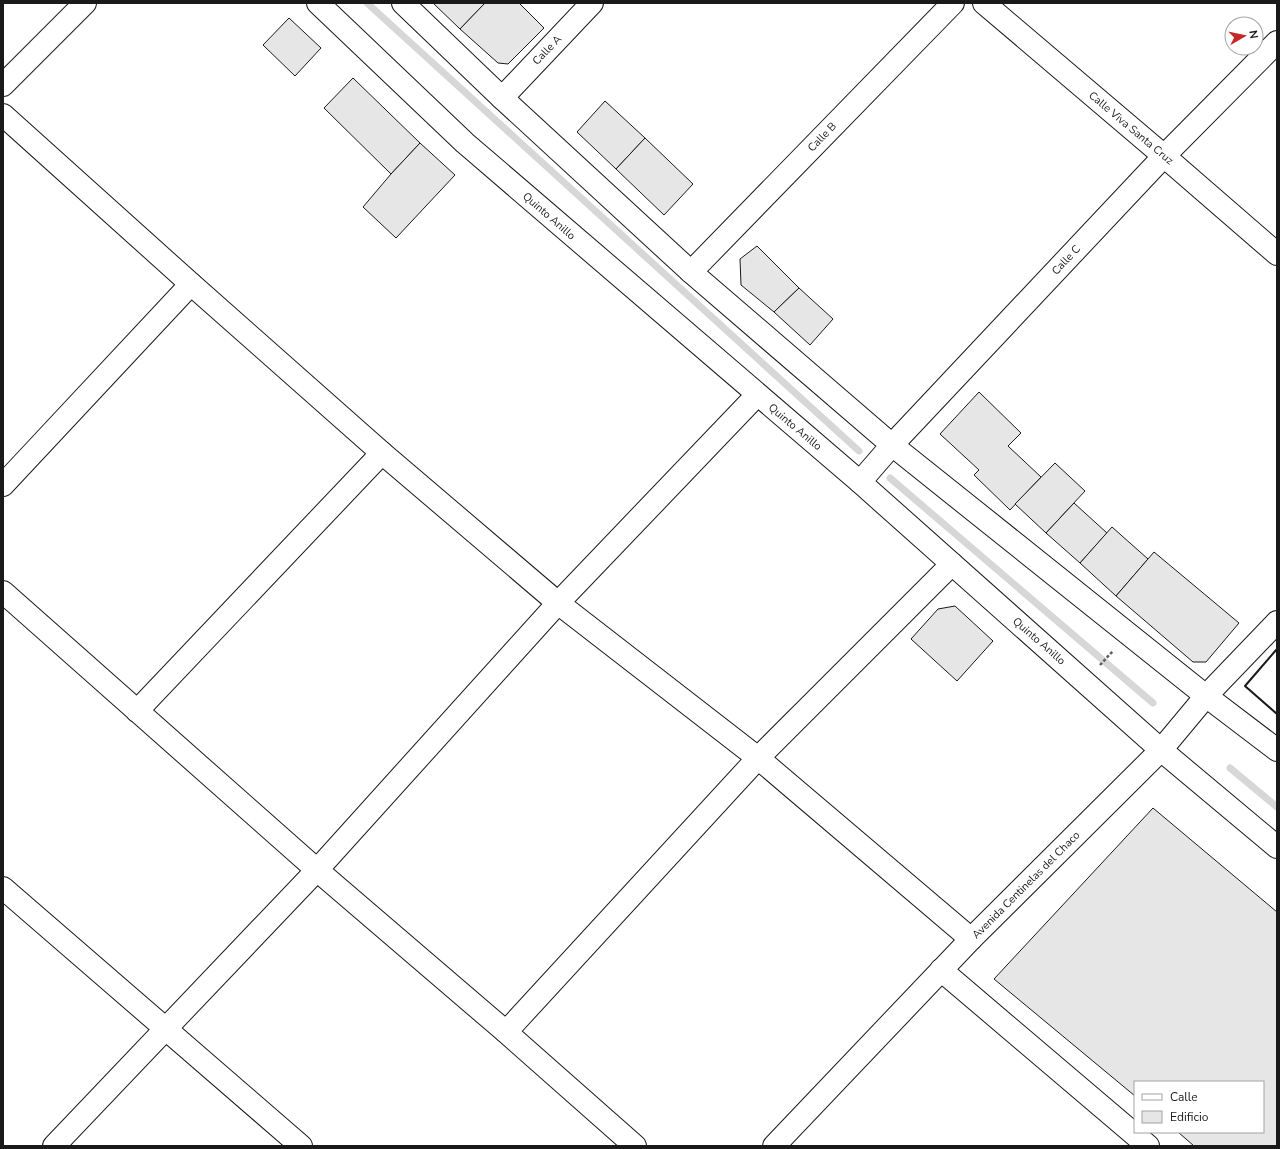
<svg xmlns="http://www.w3.org/2000/svg" width="1280" height="1149" viewBox="0 0 1280 1149" font-family="'Nunito Sans',sans-serif">
<rect width="100%" height="100%" fill="#fff"/>
<g fill="none" stroke-linecap="round" stroke-linejoin="round">
<g stroke="#d7d7d7" stroke-width="7">
<polyline points="367,3 859,451"/>
<polyline points="890,478 1153,703"/>
<polyline points="1230,768 1277,807"/>
</g>
</g>
<g fill="#e6e6e6" stroke="#1a1a1a">
<polygon points="433,3 485,3 460,29"/>
<polygon points="485,3 519,3 544,28 508,64 498,63 460,29"/>
<polygon points="289,18 321,48 295,76 263,45"/>
<polygon points="353,78 420,143 391,174 324,108"/>
<polygon points="605,101 645,138 616,169 577,132"/>
<polygon points="645,138 693,184 664,215 616,169"/>
<polygon points="420,143 455,175 396,238 363,207 391,174"/>
<polygon points="757,246 799,288 774,312 741,285 740,259"/>
<polygon points="799,288 833,319 810,345 774,312"/>
<polygon points="979,392 1021,433 1008,446 1041,477 1010,510 974,475 979,470 940,434"/>
<polygon points="1055,463 1085,491 1046,533 1015,504"/>
<polygon points="1074,503 1107,533 1080,563 1046,533"/>
<polygon points="1112,527 1148,559 1116,596 1080,563"/>
<polygon points="1154,552 1239,623 1206,662 1193,662 1116,596"/>
<polygon points="955,606 993,641 957,681 911,639 938,609"/>
<polygon points="1153,808 1277,912 1277,1146 1194,1146 1178,1132 1263,1132 1263,1082 1135,1082 1135,1096 994,979"/>
</g>
<g fill="none" stroke-linecap="round" stroke-linejoin="round">
<defs>
<g id="street">
<polyline points="984,3 1164,156 1277,254"/>
<polyline points="3,85 85,3"/>
<polyline points="502,98 592,3"/>
<polyline points="3,115 191,284 382,453 558,603 758,758 971,939"/>
<polyline points="691,272 953,3"/>
<polyline points="860,482 892,445 1164,156 1277,42"/>
<polyline points="3,485 191,284"/>
<polyline points="3,592 317,870 506,1032 635,1146"/>
<polyline points="137,711 382,453"/>
<polyline points="3,888 301,1146"/>
<polyline points="941,970 1148,1146"/>
<polyline points="506,1032 758,758 952,564"/>
<polyline points="54,1146 317,870 558,603 757,395"/>
<polyline points="774,1146 971,939 1161,750 1206,696 1277,622"/>
</g>
<g id="primary">
<polyline points="318,3 465,143 860,482 1161,750 1277,847"/>
<polyline points="403,3 502,98 691,272 892,445 1206,696 1277,750"/>
</g>
</defs>
<use href="#street" stroke="#1a1a1a" stroke-width="24"/>
<use href="#primary" stroke="#1a1a1a" stroke-width="24"/>
<polyline stroke="#5f5f5f" stroke-width="2.5" stroke-dasharray="3 2" stroke-linecap="butt" points="1100,665 1113,651"/>
<use href="#street" stroke="#fff" stroke-width="22"/>
<use href="#primary" stroke="#fff" stroke-width="22"/>
<polyline stroke="#1a1a1a" stroke-width="1" stroke-dasharray="5 2" stroke-linecap="butt" points="1277,649 1245,686 1277,714"/>
<polyline stroke="#1a1a1a" stroke-width="2" points="1277,649 1245,686 1277,714"/>
</g>
<g text-anchor="middle" dominant-baseline="central" stroke-width="3" stroke-linejoin="round" paint-order="stroke">
<g font-size="11" fill="#1a1a1a" stroke="#fff">
<text transform="translate(547 50) rotate(-46)">Calle A</text>
<text transform="translate(1131 128) rotate(40)">Calle Viva Santa Cruz</text>
<text transform="translate(822 137) rotate(-46)">Calle B</text>
<text transform="translate(549 216) rotate(41)">Quinto Anillo</text>
<text transform="translate(1066 260) rotate(-47)">Calle C</text>
<text transform="translate(795 427) rotate(40)">Quinto Anillo</text>
<text transform="translate(1039 641) rotate(41)">Quinto Anillo</text>
<text transform="translate(1026 885) rotate(-45)">Avenida Centinelas del Chaco</text>
</g>
</g>
<rect width="1280" height="1149" fill="none" stroke="#1a1a1a" stroke-width="8"/>
<rect x="1134" y="1081" width="130" height="52" fill="#ffffff" stroke="#a3a3a3"/>
<rect x="1142" y="1094" width="20" height="6" fill="#ffffff" stroke="#a3a3a3"/>
<text x="1170" y="1101" font-size="12" fill="#1a1a1a">Calle</text>
<rect x="1142" y="1111" width="20" height="12" fill="#e6e6e6" stroke="#a3a3a3"/>
<text x="1170" y="1121" font-size="12" fill="#1a1a1a">Edificio</text>
<g transform="translate(1244 36) rotate(81)"><circle r="19" fill="#ffffff" stroke="#a3a3a3"/>
<path d="M0-3L7 15L0 10L-7 15Z" fill="#c62828"/>
<text y="-6" font-size="11" font-weight="bold" text-anchor="middle" fill="#1a1a1a">N</text>
</g>
</svg>
